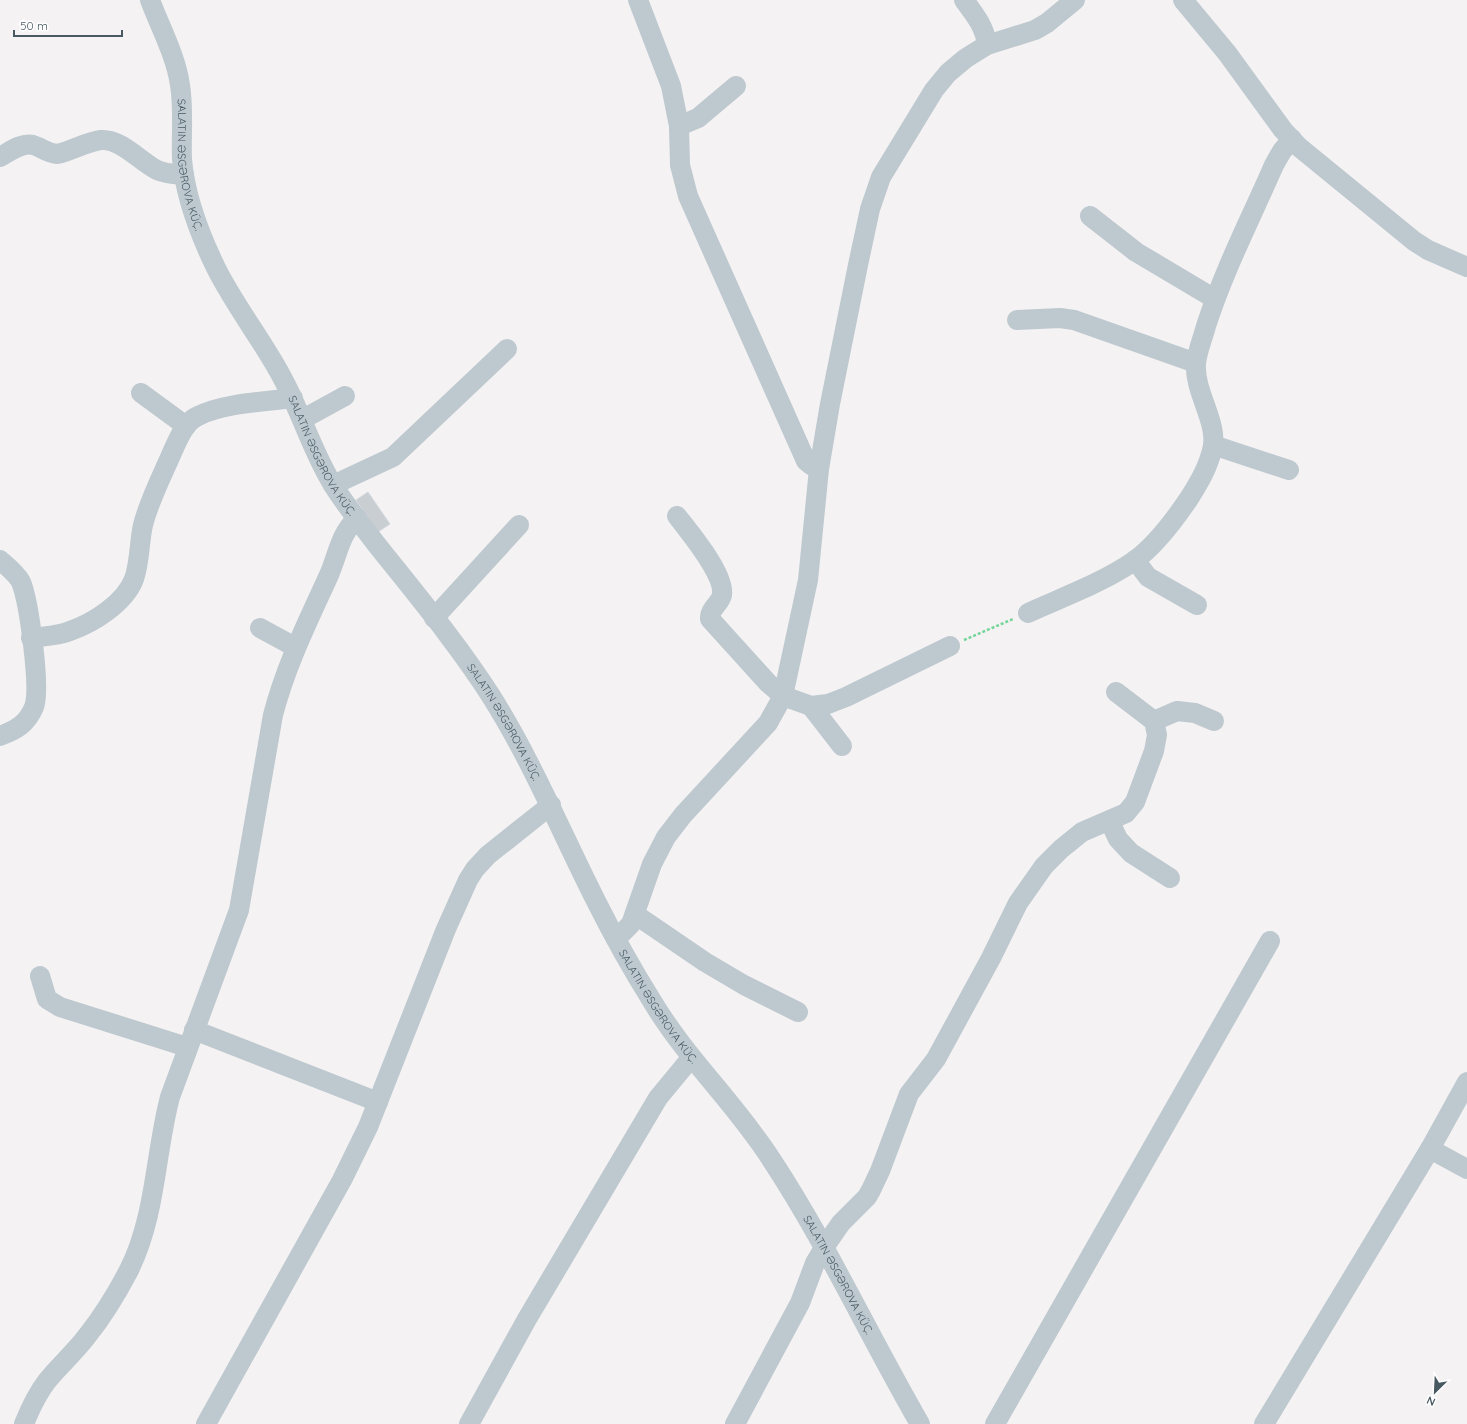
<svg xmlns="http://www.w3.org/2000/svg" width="1467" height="1424" viewBox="0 0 1467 1424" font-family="Quicksand,sans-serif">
<rect width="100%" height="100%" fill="#f5f2f3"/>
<polygon fill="#c9ced2" stroke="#d6d9de" points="368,492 390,524 378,532 356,500"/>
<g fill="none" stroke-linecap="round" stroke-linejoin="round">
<polyline stroke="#74d59a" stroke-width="2.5" stroke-dasharray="3 2" stroke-linecap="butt" points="964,640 1013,619"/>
<g stroke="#bdc9cf" stroke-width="20">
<path id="s1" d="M150,0C160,27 176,56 180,85C184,110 181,134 182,159C185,197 200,235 216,268C236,308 264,342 284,381C302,415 313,453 333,485C346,506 362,525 377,545C416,594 457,643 491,696C532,761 561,832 596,901C613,935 632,969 652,1001C686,1058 735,1103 771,1159C827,1244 869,1336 920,1424"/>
<polyline points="638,0 671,86 679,126 680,165 688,196 806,461 811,465 819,469"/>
<path d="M964,0C975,15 985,27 987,45"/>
<polyline points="1183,0 1227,53 1283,130 1299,147 1414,241 1428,250 1467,267"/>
<polyline points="679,126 698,118 736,86"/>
<path d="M0,157C9,152 22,142 33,145C43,148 46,153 57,154C71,151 86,142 101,140C120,138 141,162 157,170C166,174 175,174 184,175"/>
<polyline points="1090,216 1136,252 1215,299"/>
<polyline points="1017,320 1060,318 1074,320 1196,363"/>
<polyline points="141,393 186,426"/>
<polyline points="303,419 345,396"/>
<polyline points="1213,445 1289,470"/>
<polyline points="333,485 393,457 507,349"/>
<path d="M677,516C690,533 725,574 722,595C720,604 709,609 710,619L768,683L783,696L811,706L828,704L846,697L950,646"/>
<path d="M0,560C7,566 17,574 21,582C29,602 41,689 34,707C27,724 16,730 0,736"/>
<polyline points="1135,560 1148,577 1197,605"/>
<path d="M1028,613C1063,597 1102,583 1134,561C1155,546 1173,522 1188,500C1199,483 1209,466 1213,446C1217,421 1194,391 1196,364C1197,351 1203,338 1206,326C1224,270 1251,218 1274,165L1282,151L1292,139"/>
<polyline points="434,618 519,525"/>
<polyline points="260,628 295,647"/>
<path d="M31,638C44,636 58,636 70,631C93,623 125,603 134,579C140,562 139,543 143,525C149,501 161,478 171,455C177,442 184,422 198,416C224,403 264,402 293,398"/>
<polyline points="811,706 842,746"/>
<polyline points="1154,721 1177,711 1195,713 1214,721"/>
<polyline points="1110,822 1118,839 1131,853 1170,878"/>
<polyline points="636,915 705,962 744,985 798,1012"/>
<polyline points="616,939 631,924 652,864 666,837 683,815 768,723 783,696 808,580 819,469 830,404 858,265 870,209 881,177 934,90 948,73 966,58 987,45 1035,30 1047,23 1075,0"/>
<polyline points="40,976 47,999 60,1007 187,1047"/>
<polyline points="194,1030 378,1102"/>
<polyline points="1430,1149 1467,1169"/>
<path d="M24,1424C30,1409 37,1394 47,1381C59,1366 75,1352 87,1336C103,1316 117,1293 129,1270C156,1216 155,1154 170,1097L239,910L273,715C286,665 308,621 329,575C338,554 340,534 357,518"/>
<polyline points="206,1424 342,1180 368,1127 446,929 468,880 475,869 488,855 551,805"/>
<polyline points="469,1424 527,1319 658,1098 691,1058"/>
<polyline points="735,1424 800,1303 815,1263 825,1246 841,1223 867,1197 871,1190 880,1171 909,1094 936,1059 991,958 1018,903 1044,866 1061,849 1082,832 1126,813 1135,802 1154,751 1157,735 1154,721 1116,692"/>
<polyline points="995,1424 1270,941"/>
<polyline points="1264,1424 1430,1149 1467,1082"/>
</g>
</g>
<g text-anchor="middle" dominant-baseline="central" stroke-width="3.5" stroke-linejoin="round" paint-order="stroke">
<g font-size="11" fill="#485962" stroke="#fff">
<text stroke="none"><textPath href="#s1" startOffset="171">SALATIN ƏSGƏROVA KÜÇ.</textPath></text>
<text stroke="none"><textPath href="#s1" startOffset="495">SALATIN ƏSGƏROVA KÜÇ.</textPath></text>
<text stroke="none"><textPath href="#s1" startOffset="819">SALATIN ƏSGƏROVA KÜÇ.</textPath></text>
<text stroke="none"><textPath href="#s1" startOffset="1143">SALATIN ƏSGƏROVA KÜÇ.</textPath></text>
<text stroke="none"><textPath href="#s1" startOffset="1467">SALATIN ƏSGƏROVA KÜÇ.</textPath></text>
</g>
</g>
<g transform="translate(1435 1392) rotate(204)" stroke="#ffffff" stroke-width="3" paint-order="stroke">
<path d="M0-3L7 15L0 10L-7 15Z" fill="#485962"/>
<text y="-6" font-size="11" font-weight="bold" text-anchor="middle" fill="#485962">N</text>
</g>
<path d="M14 30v6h108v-6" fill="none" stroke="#485962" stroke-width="2"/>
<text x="20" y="30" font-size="12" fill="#485962" stroke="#ffffff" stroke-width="3" paint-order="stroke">50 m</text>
</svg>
